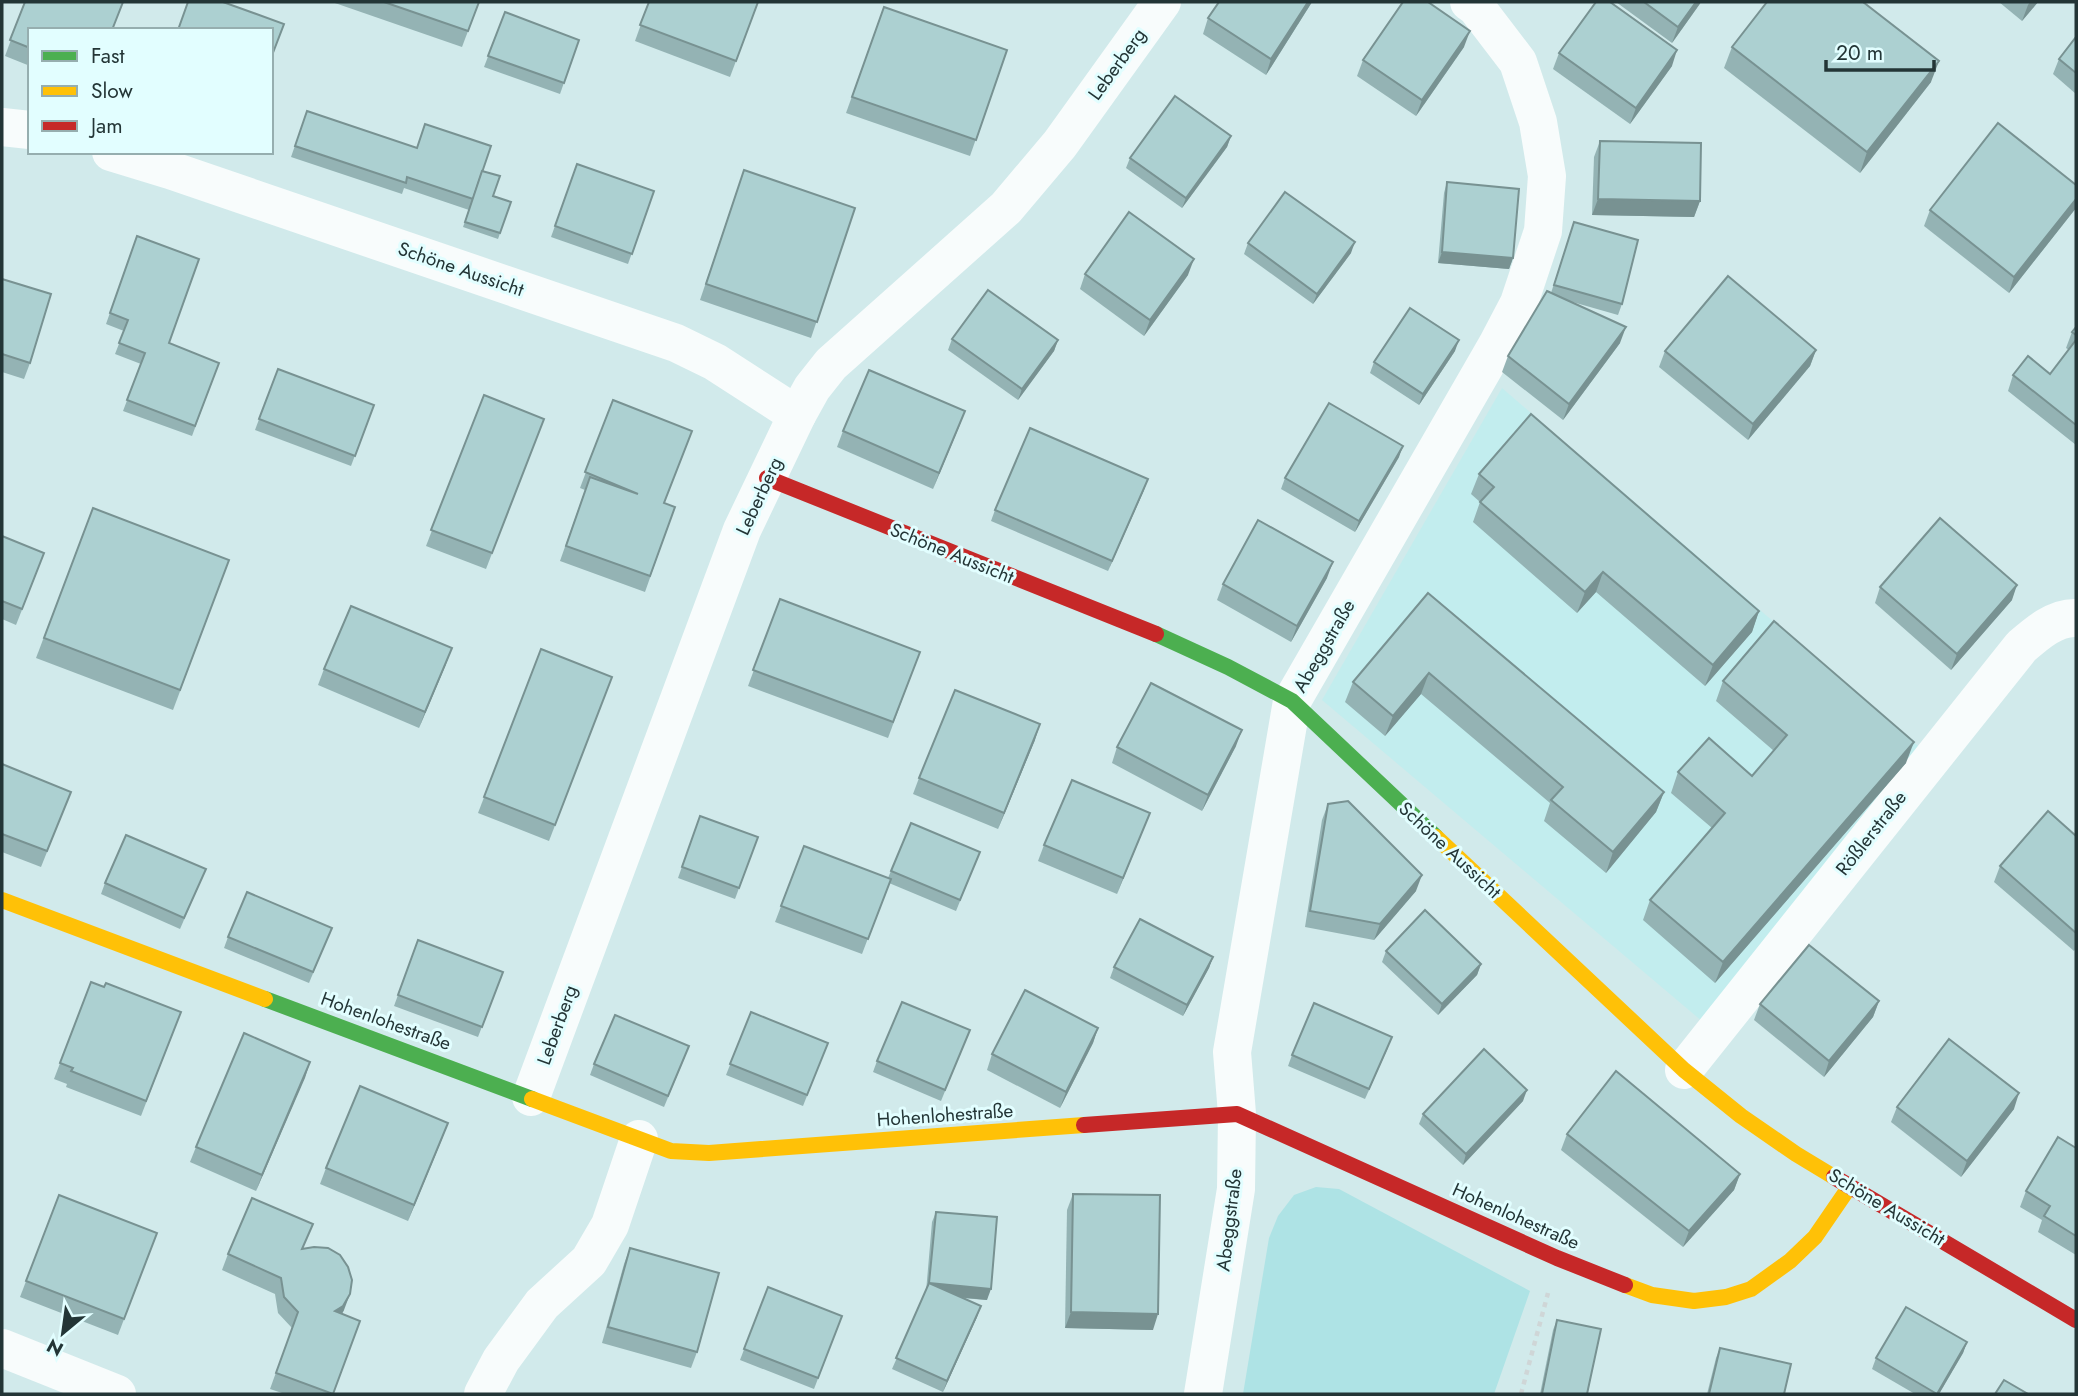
<svg xmlns="http://www.w3.org/2000/svg" width="2078" height="1396" viewBox="0 0 2078 1396" font-family="Jost,sans-serif">
<rect width="100%" height="100%" fill="#d1eaeb"/>
<polygon fill="#c2edee" points="1502,388 1925,752 1703,1022 1322,700"/>
<polygon fill="#aee3e5" points="1316,1187 1339,1189 1530,1291 1494,1394 1243,1394 1269,1238 1278,1216 1294,1195"/>
<g fill="none" stroke-linecap="round" stroke-linejoin="round">
<polyline stroke="#cfd6d7" stroke-width="4.5" stroke-dasharray="5 5" stroke-linecap="butt" points="1521,1394 1548,1293"/>
<g stroke="#f8fcfc" stroke-width="38">
<polyline points="2,127 30,130"/>
<polyline points="111,152 170,170 676,343 715,362 797,415"/>
<path d="M1684,1070L2021,647C2036,634 2055,617 2076,618"/>
<polyline points="531,1097 742,530 797,415 812,388 831,364 1006,208 1060,144 1162,2"/>
<polyline points="2,1348 117,1394"/>
<polyline points="483,1394 501,1360 542,1304 589,1261 610,1225 639,1139"/>
<polyline points="1203,1394 1236,1189 1237,1114 1232,1052 1292,701 1497,345 1519,303 1543,231 1547,176 1538,122 1518,62 1476,7 1469,2"/>
</g>
<g stroke="#4caf50" stroke-width="16">
<polyline points="1156,634 1228,667 1292,701 1436,837"/>
<polyline points="265,999 532,1099"/>
</g>
<g stroke="#ffc107" stroke-width="16">
<polyline points="1436,837 1684,1070 1741,1116 1796,1154 1834,1177"/>
<polyline points="2,900 265,999"/>
<polyline points="532,1099 671,1151 709,1153 1084,1125"/>
<polyline points="1625,1285 1652,1295 1694,1301 1726,1297 1751,1289 1790,1261 1815,1237 1850,1186"/>
</g>
<g stroke="#c62828" stroke-width="16">
<polyline points="767,478 1156,634"/>
<polyline points="1084,1125 1237,1114 1557,1258 1625,1285"/>
<polyline points="1834,1177 2076,1320"/>
</g>
</g>
<g fill="#94b3b4">
<polygon points="25,2 30,30 30,66 5,56"/>
<polygon points="332,2 479,2 462,47"/>
<polygon points="649,2 758,2 730,77 635,41"/>
<polygon points="1312,2 1266,75 1203,34 1208,18"/>
<polygon points="1616,2 1701,2 1699,5 1672,43"/>
<polygon points="1999,2 2038,2 2022,21"/>
<polygon points="884,7 1007,50 970,156 846,113"/>
<polygon points="505,12 579,40 560,94 484,67"/>
<polygon points="2076,37 2076,94 2053,74 2059,59"/>
<polygon points="1464,47 1416,116 1357,76 1363,60"/>
<polygon points="1732,47 1931,82 1860,173 1724,68"/>
<polygon points="1559,53 1672,66 1630,124 1553,69"/>
<polygon points="307,111 417,148 482,172 493,196 511,202 498,239 463,227 472,201 469,210 404,188 402,194 291,157"/>
<polygon points="1231,136 1227,147 1182,208 1126,168 1130,158"/>
<polygon points="1600,141 1700,201 1694,217 1592,215 1594,157"/>
<polygon points="577,164 654,191 628,264 551,237"/>
<polygon points="744,170 855,208 811,338 700,300"/>
<polygon points="1447,182 1513,258 1509,269 1438,263 1444,193"/>
<polygon points="2076,185 2076,208 2009,293 1924,226 1930,210"/>
<polygon points="1574,222 1622,304 1618,315 1569,301 1620,343 1563,420 1502,372 1508,356 1551,293"/>
<polygon points="137,236 169,343 219,363 192,436 123,411 141,364 115,354 124,331 106,324"/>
<polygon points="1248,243 1351,253 1313,304 1244,254"/>
<polygon points="1085,274 1188,275 1144,336 1080,289"/>
<polygon points="2,279 30,363 24,379 2,372"/>
<polygon points="2076,327 2076,445 2008,391 2013,375 2050,374 2069,350 2066,348 2072,332"/>
<polygon points="952,339 1058,340 1054,351 1018,400 948,350"/>
<polygon points="1816,350 1810,366 1748,440 1659,367 1665,351"/>
<polygon points="1455,351 1419,405 1370,373 1374,362"/>
<polygon points="278,369 374,405 351,466 255,430"/>
<polygon points="484,395 544,419 486,569 426,546"/>
<polygon points="613,400 665,504 675,507 645,592 560,561 585,490 580,488"/>
<polygon points="965,411 933,489 837,447 843,431"/>
<polygon points="1399,457 1355,532 1281,489 1285,478"/>
<polygon points="1479,474 1759,611 1752,632 1705,686 1596,592 1577,613 1473,522 1480,502 1471,494"/>
<polygon points="1144,490 1108,571 991,521 995,510"/>
<polygon points="93,508 229,560 173,710 36,658"/>
<polygon points="2,536 38,569 16,625 2,619"/>
<polygon points="1327,578 1291,642 1217,600 1223,584"/>
<polygon points="1880,587 2012,600 1951,670 1875,603"/>
<polygon points="1428,593 1664,792 1656,812 1606,873 1544,821 1550,803 1421,694 1385,736 1345,702 1353,682"/>
<polygon points="780,599 920,652 888,738 748,686"/>
<polygon points="541,649 612,677 549,841 478,813"/>
<polygon points="446,664 419,728 318,685 324,669"/>
<polygon points="1723,681 1906,763 1715,983 1643,920 1650,900 1712,828 1671,793 1678,772 1752,776 1774,751 1716,701"/>
<polygon points="1035,740 998,829 913,794 919,778"/>
<polygon points="1236,746 1202,811 1112,763 1117,747"/>
<polygon points="2,764 71,792 41,867 2,852"/>
<polygon points="1328,804 1416,891 1374,940 1305,927 1322,820"/>
<polygon points="1150,813 1117,894 1038,861 1044,845"/>
<polygon points="700,816 758,837 735,899 678,878"/>
<polygon points="911,823 980,852 956,911 889,883 862,954 775,922 804,846 888,878"/>
<polygon points="2076,836 2076,948 2074,951 1994,882 2000,866"/>
<polygon points="206,869 180,929 101,894 105,883"/>
<polygon points="332,928 309,983 224,948 228,937"/>
<polygon points="418,940 503,972 478,1037 394,1006"/>
<polygon points="1386,951 1481,964 1477,975 1438,1015 1382,962"/>
<polygon points="1213,957 1209,968 1183,1016 1110,978 1114,967"/>
<polygon points="91,982 181,1012 141,1116 66,1087 67,1084 54,1079"/>
<polygon points="1879,1001 1873,1017 1824,1077 1754,1020 1760,1004"/>
<polygon points="751,1012 828,1043 803,1106 726,1075"/>
<polygon points="1098,1028 1093,1043 1060,1108 987,1070 992,1054"/>
<polygon points="970,1030 941,1101 873,1072 877,1061"/>
<polygon points="1388,1048 1365,1099 1288,1066 1292,1055"/>
<polygon points="685,1057 664,1107 590,1075 594,1064"/>
<polygon points="310,1062 256,1191 190,1162 196,1147"/>
<polygon points="1523,1101 1463,1165 1419,1124 1423,1114"/>
<polygon points="1897,1107 2014,1109 1961,1177 1891,1122"/>
<polygon points="1567,1134 1740,1174 1734,1190 1683,1247 1561,1150"/>
<polygon points="442,1139 408,1221 320,1184 326,1168"/>
<polygon points="2076,1148 2076,1255 2038,1232 2042,1220 2020,1207 2026,1191"/>
<polygon points="1073,1194 1153,1330 1065,1328 1067,1210"/>
<polygon points="59,1195 157,1233 118,1335 20,1297"/>
<polygon points="936,1212 987,1300 961,1298 977,1317 943,1392 892,1369 926,1292 932,1222"/>
<polygon points="630,1248 697,1352 691,1368 602,1343 624,1264"/>
<polygon points="303,1249 344,1310 342,1314 333,1394 285,1394 270,1389 292,1328 278,1313 275,1294 222,1270 228,1254"/>
<polygon points="768,1287 842,1316 814,1389 740,1360"/>
<polygon points="1557,1320 1587,1394 1540,1394 1553,1330"/>
<polygon points="1967,1342 1963,1353 1939,1394 1915,1394 1872,1369 1876,1358"/>
<polygon points="1720,1348 1784,1394 1707,1394 1716,1358"/>
</g>
<g fill="#789292">
<polygon points="1308,2 1312,2 1266,75 1271,59"/>
<polygon points="1696,2 1701,2 1699,5 1672,43 1678,27"/>
<polygon points="2030,2 2038,2 2022,21 2028,5"/>
<polygon points="1470,31 1464,47 1416,116 1422,100"/>
<polygon points="1677,50 1672,66 1630,124 1636,108"/>
<polygon points="1939,61 1931,82 1860,173 1867,152"/>
<polygon points="1231,136 1227,147 1182,208 1186,198"/>
<polygon points="1598,199 1700,201 1694,217 1592,215"/>
<polygon points="2076,199 2076,208 2009,293 2014,277"/>
<polygon points="1355,242 1351,253 1313,304 1317,294"/>
<polygon points="1442,252 1513,258 1509,269 1438,263"/>
<polygon points="1194,259 1188,275 1144,336 1150,320"/>
<polygon points="1626,327 1620,343 1563,420 1569,404"/>
<polygon points="1058,340 1054,351 1018,400 1022,389"/>
<polygon points="1459,340 1455,351 1419,405 1423,394"/>
<polygon points="1816,350 1810,366 1748,440 1753,424"/>
<polygon points="965,411 959,427 933,489 939,473"/>
<polygon points="1403,446 1399,457 1355,532 1359,521"/>
<polygon points="1148,479 1144,490 1108,571 1112,561"/>
<polygon points="1333,562 1327,578 1291,642 1297,626"/>
<polygon points="1603,572 1596,592 1577,613 1585,592"/>
<polygon points="2017,585 2012,600 1951,670 1957,654"/>
<polygon points="1759,611 1752,632 1705,686 1713,665"/>
<polygon points="452,648 446,664 419,728 425,712"/>
<polygon points="1429,673 1421,694 1385,736 1393,716"/>
<polygon points="1040,724 1035,740 998,829 1004,813"/>
<polygon points="1242,730 1236,746 1202,811 1208,795"/>
<polygon points="1914,742 1906,763 1715,983 1723,962"/>
<polygon points="1664,792 1656,812 1606,873 1613,852"/>
<polygon points="1150,813 1144,828 1117,894 1123,878"/>
<polygon points="1422,875 1416,891 1374,940 1380,924"/>
<polygon points="1213,957 1209,968 1183,1016 1187,1005"/>
<polygon points="1481,964 1477,975 1438,1015 1442,1004"/>
<polygon points="1879,1001 1873,1017 1824,1077 1829,1061"/>
<polygon points="1098,1028 1093,1043 1060,1108 1066,1092"/>
<polygon points="310,1062 305,1078 256,1191 262,1175"/>
<polygon points="1527,1090 1523,1101 1463,1165 1466,1154"/>
<polygon points="2019,1093 2014,1109 1961,1177 1967,1161"/>
<polygon points="448,1123 442,1139 408,1221 414,1205"/>
<polygon points="1740,1174 1734,1190 1683,1247 1689,1231"/>
<polygon points="929,1283 991,1289 987,1300 926,1294"/>
<polygon points="350,1294 344,1310 337,1322 335,1311"/>
<polygon points="981,1306 977,1317 943,1392 947,1381"/>
<polygon points="1071,1312 1158,1314 1153,1330 1065,1328"/>
<polygon points="1967,1342 1963,1353 1939,1394 1937,1394"/>
</g>
<g fill="#acd0d1" stroke="#789292" stroke-width="2">
<polygon points="25,2 123,2 112,30 30,30 30,48 10,40"/>
<polygon points="188,2 223,2 284,24 271,58 271,30 178,30"/>
<polygon points="384,2 479,2 468,31"/>
<polygon points="649,2 758,2 736,61 640,25"/>
<polygon points="1219,2 1308,2 1271,59 1208,18"/>
<polygon points="1403,2 1428,2 1470,31 1422,100 1363,60"/>
<polygon points="1596,2 1610,2 1677,50 1636,108 1559,53"/>
<polygon points="1644,2 1696,2 1678,27"/>
<polygon points="1767,2 1863,2 1939,61 1867,152 1732,47"/>
<polygon points="884,7 1007,50 976,140 852,97"/>
<polygon points="505,12 579,40 564,83 488,56"/>
<polygon points="2076,37 2076,73 2059,59"/>
<polygon points="1175,96 1231,136 1186,198 1130,158"/>
<polygon points="307,111 417,148 425,124 491,146 473,199 407,177 406,183 295,146"/>
<polygon points="1998,123 2076,185 2076,199 2014,277 1930,210"/>
<polygon points="1600,141 1701,143 1700,201 1598,199"/>
<polygon points="577,164 654,191 632,254 555,226"/>
<polygon points="744,170 855,208 817,322 706,284"/>
<polygon points="482,171 500,176 493,196 511,202 500,233 465,222"/>
<polygon points="1447,182 1519,189 1513,258 1442,252"/>
<polygon points="1285,192 1355,242 1317,294 1248,243"/>
<polygon points="1129,212 1194,259 1150,320 1085,274"/>
<polygon points="1574,222 1638,240 1622,304 1554,285"/>
<polygon points="137,236 199,259 169,343 219,363 195,426 127,400 145,353 119,343 128,320 110,313"/>
<polygon points="1728,276 1816,350 1753,424 1665,351"/>
<polygon points="2,279 51,294 30,363 2,354"/>
<polygon points="988,290 1058,340 1022,389 952,339"/>
<polygon points="1547,291 1626,327 1569,404 1508,356"/>
<polygon points="1410,308 1459,340 1423,394 1374,362"/>
<polygon points="2076,327 2076,335 2072,332"/>
<polygon points="2076,340 2076,425 2013,375 2028,356 2050,374"/>
<polygon points="278,369 374,405 355,456 259,419"/>
<polygon points="869,370 965,411 939,473 843,431"/>
<polygon points="484,395 544,419 492,553 431,530"/>
<polygon points="613,400 692,431 664,503 675,507 650,576 566,546 590,477 638,494 585,472"/>
<polygon points="1329,403 1403,446 1359,521 1285,478"/>
<polygon points="1531,414 1759,611 1713,665 1603,572 1585,592 1480,502 1494,487 1479,474"/>
<polygon points="1030,428 1148,479 1112,561 995,510"/>
<polygon points="93,508 229,560 180,690 44,638"/>
<polygon points="1940,518 2017,585 1957,654 1880,587"/>
<polygon points="1258,520 1333,562 1297,626 1223,584"/>
<polygon points="2,536 44,553 22,609 2,601"/>
<polygon points="1428,593 1664,792 1613,852 1551,800 1563,787 1429,673 1393,716 1353,682"/>
<polygon points="780,599 920,652 893,722 753,670"/>
<polygon points="351,606 452,648 425,712 324,669"/>
<polygon points="1774,621 1914,742 1723,962 1650,900 1725,813 1678,772 1709,738 1752,776 1787,735 1723,681"/>
<polygon points="541,649 612,677 555,825 484,797"/>
<polygon points="1151,683 1242,730 1208,795 1117,747"/>
<polygon points="955,690 1040,724 1004,813 919,778"/>
<polygon points="2,764 71,792 47,851 2,834"/>
<polygon points="1072,780 1150,813 1123,878 1044,845"/>
<polygon points="1348,801 1422,875 1380,924 1310,911 1328,804"/>
<polygon points="2048,811 2076,836 2076,933 2000,866"/>
<polygon points="700,816 758,837 739,888 682,867"/>
<polygon points="911,823 980,852 960,900 891,871"/>
<polygon points="126,835 206,869 184,918 105,883"/>
<polygon points="804,846 891,879 868,939 781,906"/>
<polygon points="247,892 332,928 313,972 228,937"/>
<polygon points="1425,910 1481,964 1442,1004 1386,951"/>
<polygon points="1140,919 1213,957 1187,1005 1114,967"/>
<polygon points="418,940 503,972 482,1027 398,995"/>
<polygon points="1809,945 1879,1001 1829,1061 1760,1004"/>
<polygon points="91,982 104,987 106,983 181,1012 146,1101 71,1071 73,1068 60,1063"/>
<polygon points="1025,990 1098,1028 1066,1092 992,1054"/>
<polygon points="902,1002 970,1030 945,1090 877,1061"/>
<polygon points="1314,1003 1392,1037 1369,1089 1292,1055"/>
<polygon points="751,1012 828,1043 807,1095 730,1064"/>
<polygon points="615,1015 689,1046 668,1096 594,1064"/>
<polygon points="244,1033 310,1062 262,1175 196,1147"/>
<polygon points="1949,1039 2019,1093 1967,1161 1897,1107"/>
<polygon points="1484,1049 1527,1090 1466,1154 1423,1114"/>
<polygon points="1616,1071 1740,1174 1689,1231 1567,1134"/>
<polygon points="360,1086 448,1123 414,1205 326,1168"/>
<polygon points="2058,1137 2076,1148 2076,1236 2044,1216 2050,1206 2026,1191"/>
<polygon points="1073,1194 1160,1195 1158,1314 1071,1312"/>
<polygon points="59,1195 157,1233 124,1319 26,1281"/>
<polygon points="252,1198 313,1224 302,1249 314,1247 328,1248 340,1255 348,1267 352,1280 350,1294 343,1306 335,1311 360,1321 333,1394 276,1373 298,1312 284,1297 281,1278 228,1254"/>
<polygon points="936,1212 997,1217 991,1289 929,1283"/>
<polygon points="630,1248 719,1273 697,1352 608,1327"/>
<polygon points="929,1283 981,1306 947,1381 896,1358"/>
<polygon points="768,1287 842,1316 818,1378 744,1349"/>
<polygon points="1906,1307 1967,1342 1937,1394 1876,1358"/>
<polygon points="1557,1320 1601,1329 1587,1394 1542,1394"/>
<polygon points="1720,1348 1791,1364 1784,1394 1709,1394"/>
<polygon points="2004,1380 2028,1394 1995,1394"/>
</g>
<g text-anchor="middle" dominant-baseline="central" stroke-width="6" stroke-linejoin="round" paint-order="stroke">
<g font-size="19" fill="#233536" stroke="#e2feff">
<text transform="translate(1117 64) rotate(-54)">Leberberg</text>
<text transform="translate(461 269) rotate(19)">Schöne Aussicht</text>
<text transform="translate(759 496) rotate(-65)">Leberberg</text>
<text transform="translate(952 553) rotate(22)">Schöne Aussicht</text>
<text transform="translate(1324 646) rotate(-60)">Abeggstraße</text>
<text transform="translate(1871 833) rotate(-52)">Rößlerstraße</text>
<text transform="translate(1450 850) rotate(43)">Schöne Aussicht</text>
<text transform="translate(386 1021) rotate(20)">Hohenlohestraße</text>
<text transform="translate(557 1025) rotate(-70)">Leberberg</text>
<text transform="translate(945 1115) rotate(-4)">Hohenlohestraße</text>
<text transform="translate(1887 1207) rotate(31)">Schöne Aussicht</text>
<text transform="translate(1516 1216) rotate(24)">Hohenlohestraße</text>
<text transform="translate(1229 1220) rotate(-83)">Abeggstraße</text>
</g>
</g>
<rect width="2078" height="1396" fill="none" stroke="#233536" stroke-width="7"/>
<rect x="28" y="28" width="245" height="126" fill="#e2feff" stroke="#96aeaf" stroke-width="2"/>
<rect x="42" y="51" width="35" height="10" fill="#4caf50" stroke="#96aeaf" stroke-width="2"/>
<text x="91" y="63" font-size="21" fill="#233536">Fast</text>
<rect x="42" y="86" width="35" height="10" fill="#ffc107" stroke="#96aeaf" stroke-width="2"/>
<text x="91" y="98" font-size="21" fill="#233536">Slow</text>
<rect x="42" y="121" width="35" height="10" fill="#c62828" stroke="#96aeaf" stroke-width="2"/>
<text x="91" y="133" font-size="21" fill="#233536">Jam</text>
<g transform="translate(63 1333) rotate(209)" stroke="#e2feff" stroke-width="5" paint-order="stroke">
<path d="M0-5L12 26L0 18L-12 26Z" fill="#233536"/>
<text y="-10" font-size="19" font-weight="bold" text-anchor="middle" fill="#233536">N</text>
</g>
<path d="M1826 60v10h108v-10" fill="none" stroke="#233536" stroke-width="3.5"/>
<text x="1836" y="60" font-size="21" fill="#233536" stroke="#e2feff" stroke-width="5" paint-order="stroke">20 m</text>
</svg>
